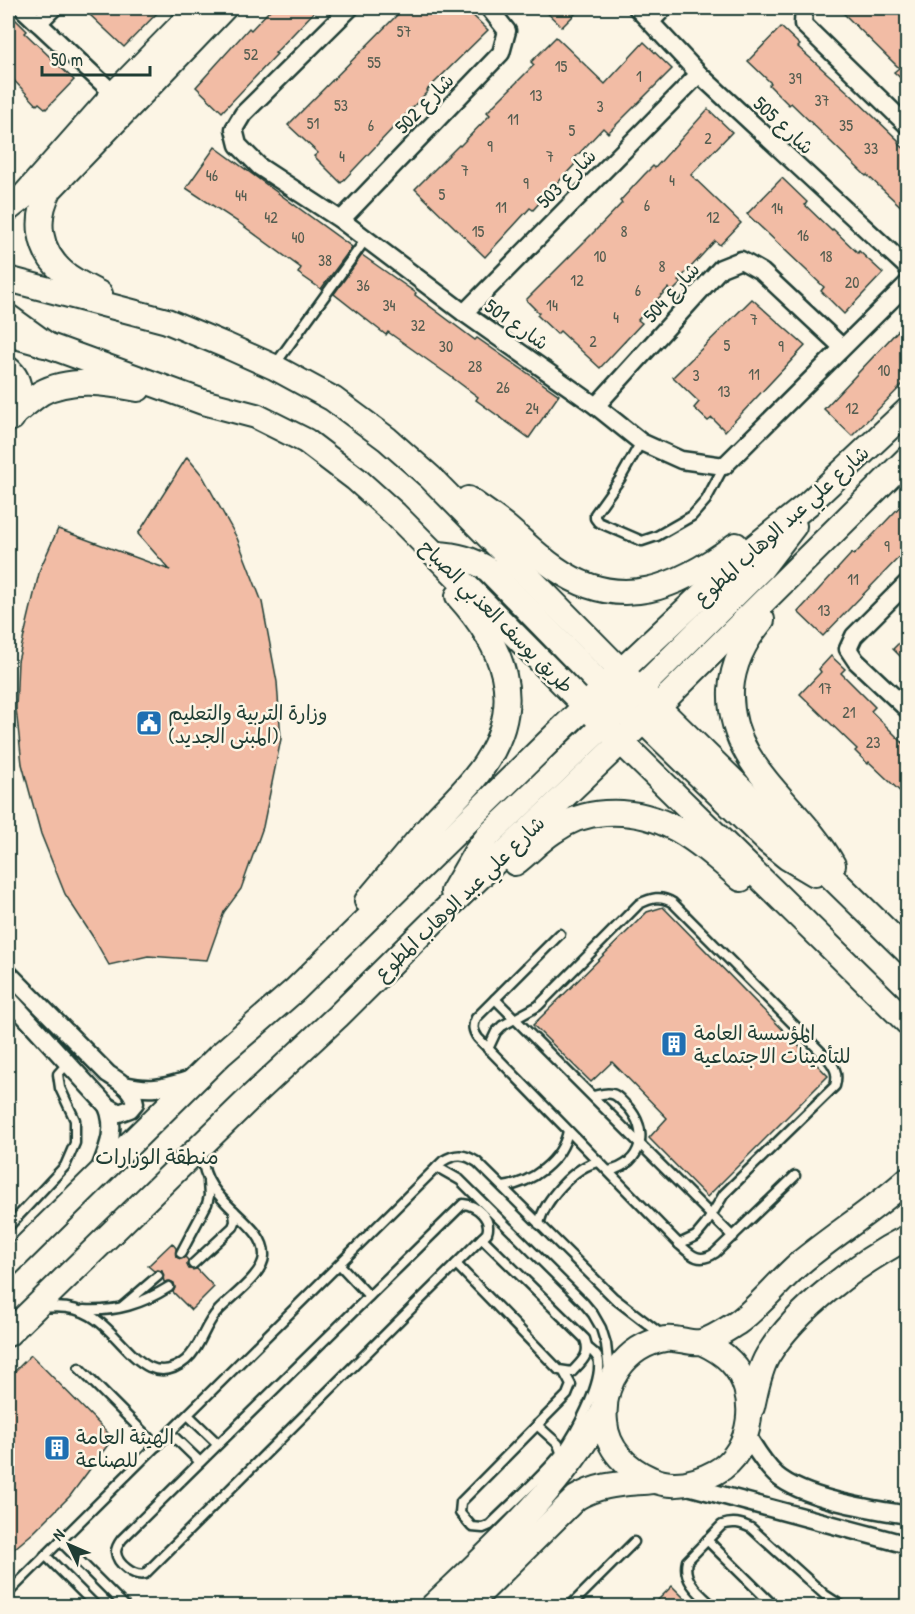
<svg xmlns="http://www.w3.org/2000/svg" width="915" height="1614" viewBox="0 0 915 1614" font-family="'Patrick Hand','Playpen Sans Arabic',sans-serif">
<rect width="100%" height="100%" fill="#fcf5e5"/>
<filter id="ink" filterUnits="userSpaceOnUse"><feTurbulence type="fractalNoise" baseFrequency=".0167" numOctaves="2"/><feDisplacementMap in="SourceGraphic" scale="12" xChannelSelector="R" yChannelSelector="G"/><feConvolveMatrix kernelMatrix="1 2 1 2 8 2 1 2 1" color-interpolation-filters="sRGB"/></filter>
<g filter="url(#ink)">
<g fill="#f2bca5" stroke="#1f3d34" stroke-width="1.5">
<polygon points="96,8 162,8 124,47 89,14"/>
<polygon points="272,8 318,8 275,53 277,54 222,112 196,87 249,28 251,30"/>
<polygon points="404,8 465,8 488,30 427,90 428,91 341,183 314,156 318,153 288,125"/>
<polygon points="542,8 581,8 562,27"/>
<polygon points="838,8 908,8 908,85 894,72 899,68"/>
<polygon points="8,12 27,31 25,33 74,80 46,109 39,103 37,105 8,74"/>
<polygon points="781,27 800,45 798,47 848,92 899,141 898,143 908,152 908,213 867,175 866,176 791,103 789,105 769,85 771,83 748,61"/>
<polygon points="556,37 605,84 644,42 672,69 608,133 603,128 573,160 576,163 552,189 533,210 530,208 485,257 415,189 459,145 460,146 490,115 487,112 534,65 531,62"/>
<polygon points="708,109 732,132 691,175 741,223 720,245 715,241 678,281 681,283 672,292 668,288 638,320 642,323 600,368 560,331 557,334 537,315 539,313 526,300 595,231 622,203 620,201 644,175 653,166 655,168"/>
<polygon points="215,147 352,247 321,289 298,273 301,268 238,222 186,188"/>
<polygon points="782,178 807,202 805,205 832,231 833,229 858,253 859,251 883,273 844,314 821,291 824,287 747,214"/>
<polygon points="362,255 416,293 415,295 475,340 477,338 559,395 529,438 476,400 478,397 450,376 388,332 386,335 334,294"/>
<polygon points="752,299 805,346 725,431 712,418 708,421 694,408 699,402 673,377"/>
<polygon points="908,320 908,379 852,436 824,409"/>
<polygon points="187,457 202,475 237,538 262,602 277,682 281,739 263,827 241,889 224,912 207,960 148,956 109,965 93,937 65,894 41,834 22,764 16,708 18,661 40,569 58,529 170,570 138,534"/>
<polygon points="908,498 908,548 823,636 798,612 852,553 854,555"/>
<polygon points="908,634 908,664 893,649"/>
<polygon points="831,656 845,669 841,673 875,707 871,711 908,748 908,799 869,762 868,764 855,751 857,749 800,694 821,672 819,669"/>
<polygon points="663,907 828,1076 707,1197 649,1138 667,1118 612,1062 591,1082 533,1025 647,912"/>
<polygon points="172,1243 176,1248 176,1257 181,1259 185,1257 188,1260 187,1265 189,1269 197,1269 214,1287 191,1310 173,1292 175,1288 174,1283 170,1281 164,1282 162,1271 157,1270 154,1271 148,1266"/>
<polygon points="31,1355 113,1438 70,1496 34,1532 8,1554 8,1378"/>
<polygon points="672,1586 692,1606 652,1606"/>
</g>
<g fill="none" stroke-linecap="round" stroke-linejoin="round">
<defs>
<g id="lane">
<polyline points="274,366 366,239"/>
<polyline points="641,442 620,479 595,514 595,518 598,522 642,541 657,536 692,516 706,500 724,466"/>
<path d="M560,934L476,1018C472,1026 473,1031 478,1038L679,1244C691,1255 699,1264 715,1253L795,1176"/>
<polyline points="495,999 733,1237"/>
<path d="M488,1049L496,1032L502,1026L538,1006L639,904C651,898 661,895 673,903L829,1060C836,1069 838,1075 835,1086L724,1194L706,1224L696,1236L679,1244"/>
<path d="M593,1096C599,1095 606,1092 612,1094C618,1095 622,1102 627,1106C650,1130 643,1163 609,1171"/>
<polyline points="437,1167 460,1180 583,1302 593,1314 601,1328 606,1344 609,1371"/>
<path d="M503,1187C532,1183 562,1161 568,1131"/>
<path d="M463,1204C477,1205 492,1219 487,1233L145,1574C134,1577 117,1564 116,1552C116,1547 119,1543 122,1539Z"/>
<path d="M539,1224C544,1201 575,1165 599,1162"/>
<polyline points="8,1227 65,1166 75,1143 75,1120 60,1088 58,1074 68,1063"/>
<polyline points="181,1253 207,1204 209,1196 208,1182"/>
<polyline points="193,1264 233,1227 235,1222 234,1211"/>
<path d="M456,1264L559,1370L572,1372C582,1361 591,1355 585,1339L482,1238"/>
<polyline points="340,1265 369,1296"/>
<polyline points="123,1306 158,1276"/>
<path d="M42,1308C59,1306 77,1307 91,1316C122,1333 146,1394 186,1360C201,1347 204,1325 218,1311C231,1297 263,1275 264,1256C266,1220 197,1202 203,1150"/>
<path d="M84,1310C116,1312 142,1304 169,1287"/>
<polyline points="79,1368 157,1446"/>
<path d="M564,1372L571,1385L567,1395L461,1502L460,1513L472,1527L483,1528L490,1525C514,1501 541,1478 562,1452C576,1433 601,1386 599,1363C599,1356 593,1352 588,1348"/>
<polyline points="188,1415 218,1444"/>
<polyline points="537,1425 558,1444 561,1452"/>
<polyline points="170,1433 200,1462"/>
<polyline points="707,1540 774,1606"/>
<polyline points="60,1541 125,1606"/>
<polyline points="45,1555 96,1606"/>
<path d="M8,1593L443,1161C456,1153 465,1154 477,1162L614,1298L662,1335"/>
<polyline points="570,1606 634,1542"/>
<path d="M713,1606C700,1594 682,1581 687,1561L722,1525C733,1521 741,1523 751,1528L825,1595L842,1606"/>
</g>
<g id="street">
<polyline points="22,8 114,94"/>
<polyline points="350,8 243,114 234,129 238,145 260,167 341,220 464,313 596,406 641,442 681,460 724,466 908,283"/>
<polyline points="637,8 699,74 908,268"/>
<polyline points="804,8 803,24 908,126"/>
<polyline points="651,21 664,8"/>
<polyline points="38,23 53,8"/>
<polyline points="341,220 501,53 507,31 489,8"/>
<polyline points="464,313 699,74"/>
<polyline points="596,406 721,268 741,260 762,272 842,347"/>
<polyline points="908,582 854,636 848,649 856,661 908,710"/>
<path d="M8,973L108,1074C119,1081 133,1089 135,1103L130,1109L119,1113L107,1106L8,998"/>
<path d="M124,1085C154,1092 164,1087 192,1079"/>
<path d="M99,1171C108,1148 117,1129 107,1106"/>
<path d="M746,1434C755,1448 763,1463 776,1475C804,1499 871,1509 908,1515"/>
<polyline points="684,1485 908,1545"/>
</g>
<g id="secondary">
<polyline points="8,209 22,198 114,94 198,8"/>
<polyline points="8,279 167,321 227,346 274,367 333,399 387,439 430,477 621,671 908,952"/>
<path d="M100,294C89,288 75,282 64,273C38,251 34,219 50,189L224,8"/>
<polyline points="8,334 44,344 203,402 256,416 306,441 356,479 395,514 604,725 908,1023"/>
<path d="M8,369C23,381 21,402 12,418"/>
<path d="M15,413C23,407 32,399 41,393C70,377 107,383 138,389"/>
<path d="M468,499C480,508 494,517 505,526C522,540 537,556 555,568C620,614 679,587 736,545"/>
<path d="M436,554C457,555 472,559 489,570L604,688L618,696"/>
<path d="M762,620C745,640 733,663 731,690C728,767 800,804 833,865"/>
<polyline points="633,701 640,689 761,569 794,526"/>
<polyline points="586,706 627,714 643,721 767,841 788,858 815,874"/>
<path d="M515,863C528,853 540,840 554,831C569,820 587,814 605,813C664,809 700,843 741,879"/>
<polyline points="453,892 476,852 489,835 604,725 611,712"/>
<path d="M367,901C391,873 414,844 438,817C455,799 473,783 486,762C526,701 503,646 458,596"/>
<polyline points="8,1264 220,1055 295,990 621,671 743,556 808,504 908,410"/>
<polyline points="8,1334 250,1098 338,1016 445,910 643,721 908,458"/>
<path d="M701,1342C712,1347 722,1352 731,1362C760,1392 754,1451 716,1472C696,1483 673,1489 651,1479C627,1469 607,1449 605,1422C601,1383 625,1346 665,1339C677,1337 690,1344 701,1342C713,1339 727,1329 737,1323C758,1308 779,1281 800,1263C835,1234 874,1210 908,1179"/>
<path d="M752,1407C756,1390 759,1370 768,1355C797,1308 860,1262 908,1237"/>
<path d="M433,1606C495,1547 562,1487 604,1410"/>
<path d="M467,1606L576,1498C601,1483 625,1484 653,1481"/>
</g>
<polyline id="primary" points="8,318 44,344"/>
</defs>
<use href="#lane" stroke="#1f3d34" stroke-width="13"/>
<use href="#street" stroke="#1f3d34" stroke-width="21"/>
<use href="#secondary" stroke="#1f3d34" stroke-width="28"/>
<use href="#primary" stroke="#1f3d34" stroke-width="30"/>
<use href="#lane" stroke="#fcf5e5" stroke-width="8"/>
<use href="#street" stroke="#fcf5e5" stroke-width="16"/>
<use href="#secondary" stroke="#fcf5e5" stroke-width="24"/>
<use href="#primary" stroke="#fcf5e5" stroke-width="26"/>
</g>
</g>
<defs>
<symbol id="civic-square" viewBox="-11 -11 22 22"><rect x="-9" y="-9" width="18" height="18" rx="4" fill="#1f6fb2" stroke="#fcf5e5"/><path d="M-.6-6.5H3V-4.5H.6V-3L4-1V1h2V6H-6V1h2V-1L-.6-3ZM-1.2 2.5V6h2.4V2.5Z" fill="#fff"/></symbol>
<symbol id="building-square" viewBox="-11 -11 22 22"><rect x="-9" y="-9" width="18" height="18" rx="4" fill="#1f6fb2" stroke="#fcf5e5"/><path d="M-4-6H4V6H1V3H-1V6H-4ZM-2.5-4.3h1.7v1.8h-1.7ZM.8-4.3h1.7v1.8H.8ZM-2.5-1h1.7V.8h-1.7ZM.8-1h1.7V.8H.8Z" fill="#fff"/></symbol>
</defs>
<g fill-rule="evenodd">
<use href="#civic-square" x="134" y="708" width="30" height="30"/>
<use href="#building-square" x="659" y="1029" width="30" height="30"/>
<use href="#building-square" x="42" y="1433" width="30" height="30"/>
</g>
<g text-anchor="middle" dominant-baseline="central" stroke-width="5" stroke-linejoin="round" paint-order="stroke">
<g font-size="16" fill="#545d50">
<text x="404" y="31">57</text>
<text x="251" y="54">52</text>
<text x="374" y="62">55</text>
<text x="561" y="66">15</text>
<text x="639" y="76">1</text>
<text x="795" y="78">39</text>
<text x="536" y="95">13</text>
<text x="822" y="100">37</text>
<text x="341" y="105">53</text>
<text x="600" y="106">3</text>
<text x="513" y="119">11</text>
<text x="313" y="123">51</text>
<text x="371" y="125">6</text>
<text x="846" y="125">35</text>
<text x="572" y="130">5</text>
<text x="708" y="138">2</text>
<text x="490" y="146">9</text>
<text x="871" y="148">33</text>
<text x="342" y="156">4</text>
<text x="550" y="156">7</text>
<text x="465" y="170">7</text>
<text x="212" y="175">46</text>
<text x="672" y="180">4</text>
<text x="526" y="183">9</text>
<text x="442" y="194">5</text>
<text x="241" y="195">44</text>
<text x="647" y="205">6</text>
<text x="501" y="207">11</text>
<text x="777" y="208">14</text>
<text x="271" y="217">42</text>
<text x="713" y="217">12</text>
<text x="478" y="231">15</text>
<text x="624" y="231">8</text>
<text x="803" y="235">16</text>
<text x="298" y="237">40</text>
<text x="600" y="256">10</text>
<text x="826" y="256">18</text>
<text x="325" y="260">38</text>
<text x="662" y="266">8</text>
<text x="577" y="280">12</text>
<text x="852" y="282">20</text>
<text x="363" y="285">36</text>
<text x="638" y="290">6</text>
<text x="389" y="305">34</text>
<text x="552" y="305">14</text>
<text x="616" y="317">4</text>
<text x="754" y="319">7</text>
<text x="418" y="325">32</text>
<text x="593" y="341">2</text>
<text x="727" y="345">5</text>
<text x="446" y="346">30</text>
<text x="781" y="346">9</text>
<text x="475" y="366">28</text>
<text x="884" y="370">10</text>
<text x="754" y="374">11</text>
<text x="696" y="375">3</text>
<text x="503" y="387">26</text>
<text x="724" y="391">13</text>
<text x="532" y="408">24</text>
<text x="852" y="408">12</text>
<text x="887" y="546">9</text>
<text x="853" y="579">11</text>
<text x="824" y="610">13</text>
<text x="825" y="688">17</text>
<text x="849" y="712">21</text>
<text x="873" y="742">23</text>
</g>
<g font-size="20" fill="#1f3d34" stroke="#fcf5e5">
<text transform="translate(424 103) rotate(-46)">شارع 502</text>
<text transform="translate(784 125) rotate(43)">شارع 505</text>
<text transform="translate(566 178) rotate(-45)">شارع 503</text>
<text transform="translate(671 292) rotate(-48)">شارع 504</text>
<text transform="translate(517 324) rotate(35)">شارع 501</text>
<text transform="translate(781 525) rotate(-42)">شارع علي عبد الوهاب المطوع</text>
<text transform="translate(497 616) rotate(45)">طريق يوسف العذبي الصباح</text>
<text transform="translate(459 898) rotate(-44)">شارع علي عبد الوهاب المطوع</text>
</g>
<g font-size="20" fill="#1f3d34" stroke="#fcf5e5" text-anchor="start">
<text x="168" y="712">وزارة التربية والتعليم<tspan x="168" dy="23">(المبنى الجديد)</tspan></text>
<text x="694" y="1032">المؤسسة العامة<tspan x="694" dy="23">للتأمينات الاجتماعية</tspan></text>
<text x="76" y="1436">الهيئة العامة<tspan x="76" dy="23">للصناعة</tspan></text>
</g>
<g font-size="21" fill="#1f3d34" stroke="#fcf5e5">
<text x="157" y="1156">منطقة الوزارات</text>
</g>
</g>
<rect width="915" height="1614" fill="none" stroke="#fcf5e5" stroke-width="30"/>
<rect x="15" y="15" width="885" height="1584" fill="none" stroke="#1f3d34" stroke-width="2" filter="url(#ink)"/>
<g transform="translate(69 1545) rotate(314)" stroke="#fcf5e5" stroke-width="4.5" paint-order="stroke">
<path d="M0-4.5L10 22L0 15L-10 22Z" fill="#1f3d34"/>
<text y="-9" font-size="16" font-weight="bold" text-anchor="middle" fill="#1f3d34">N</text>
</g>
<path d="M42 66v9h108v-9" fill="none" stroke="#1f3d34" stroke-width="3"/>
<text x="51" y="66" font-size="18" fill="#1f3d34" stroke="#fcf5e5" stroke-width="4.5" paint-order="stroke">50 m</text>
</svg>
